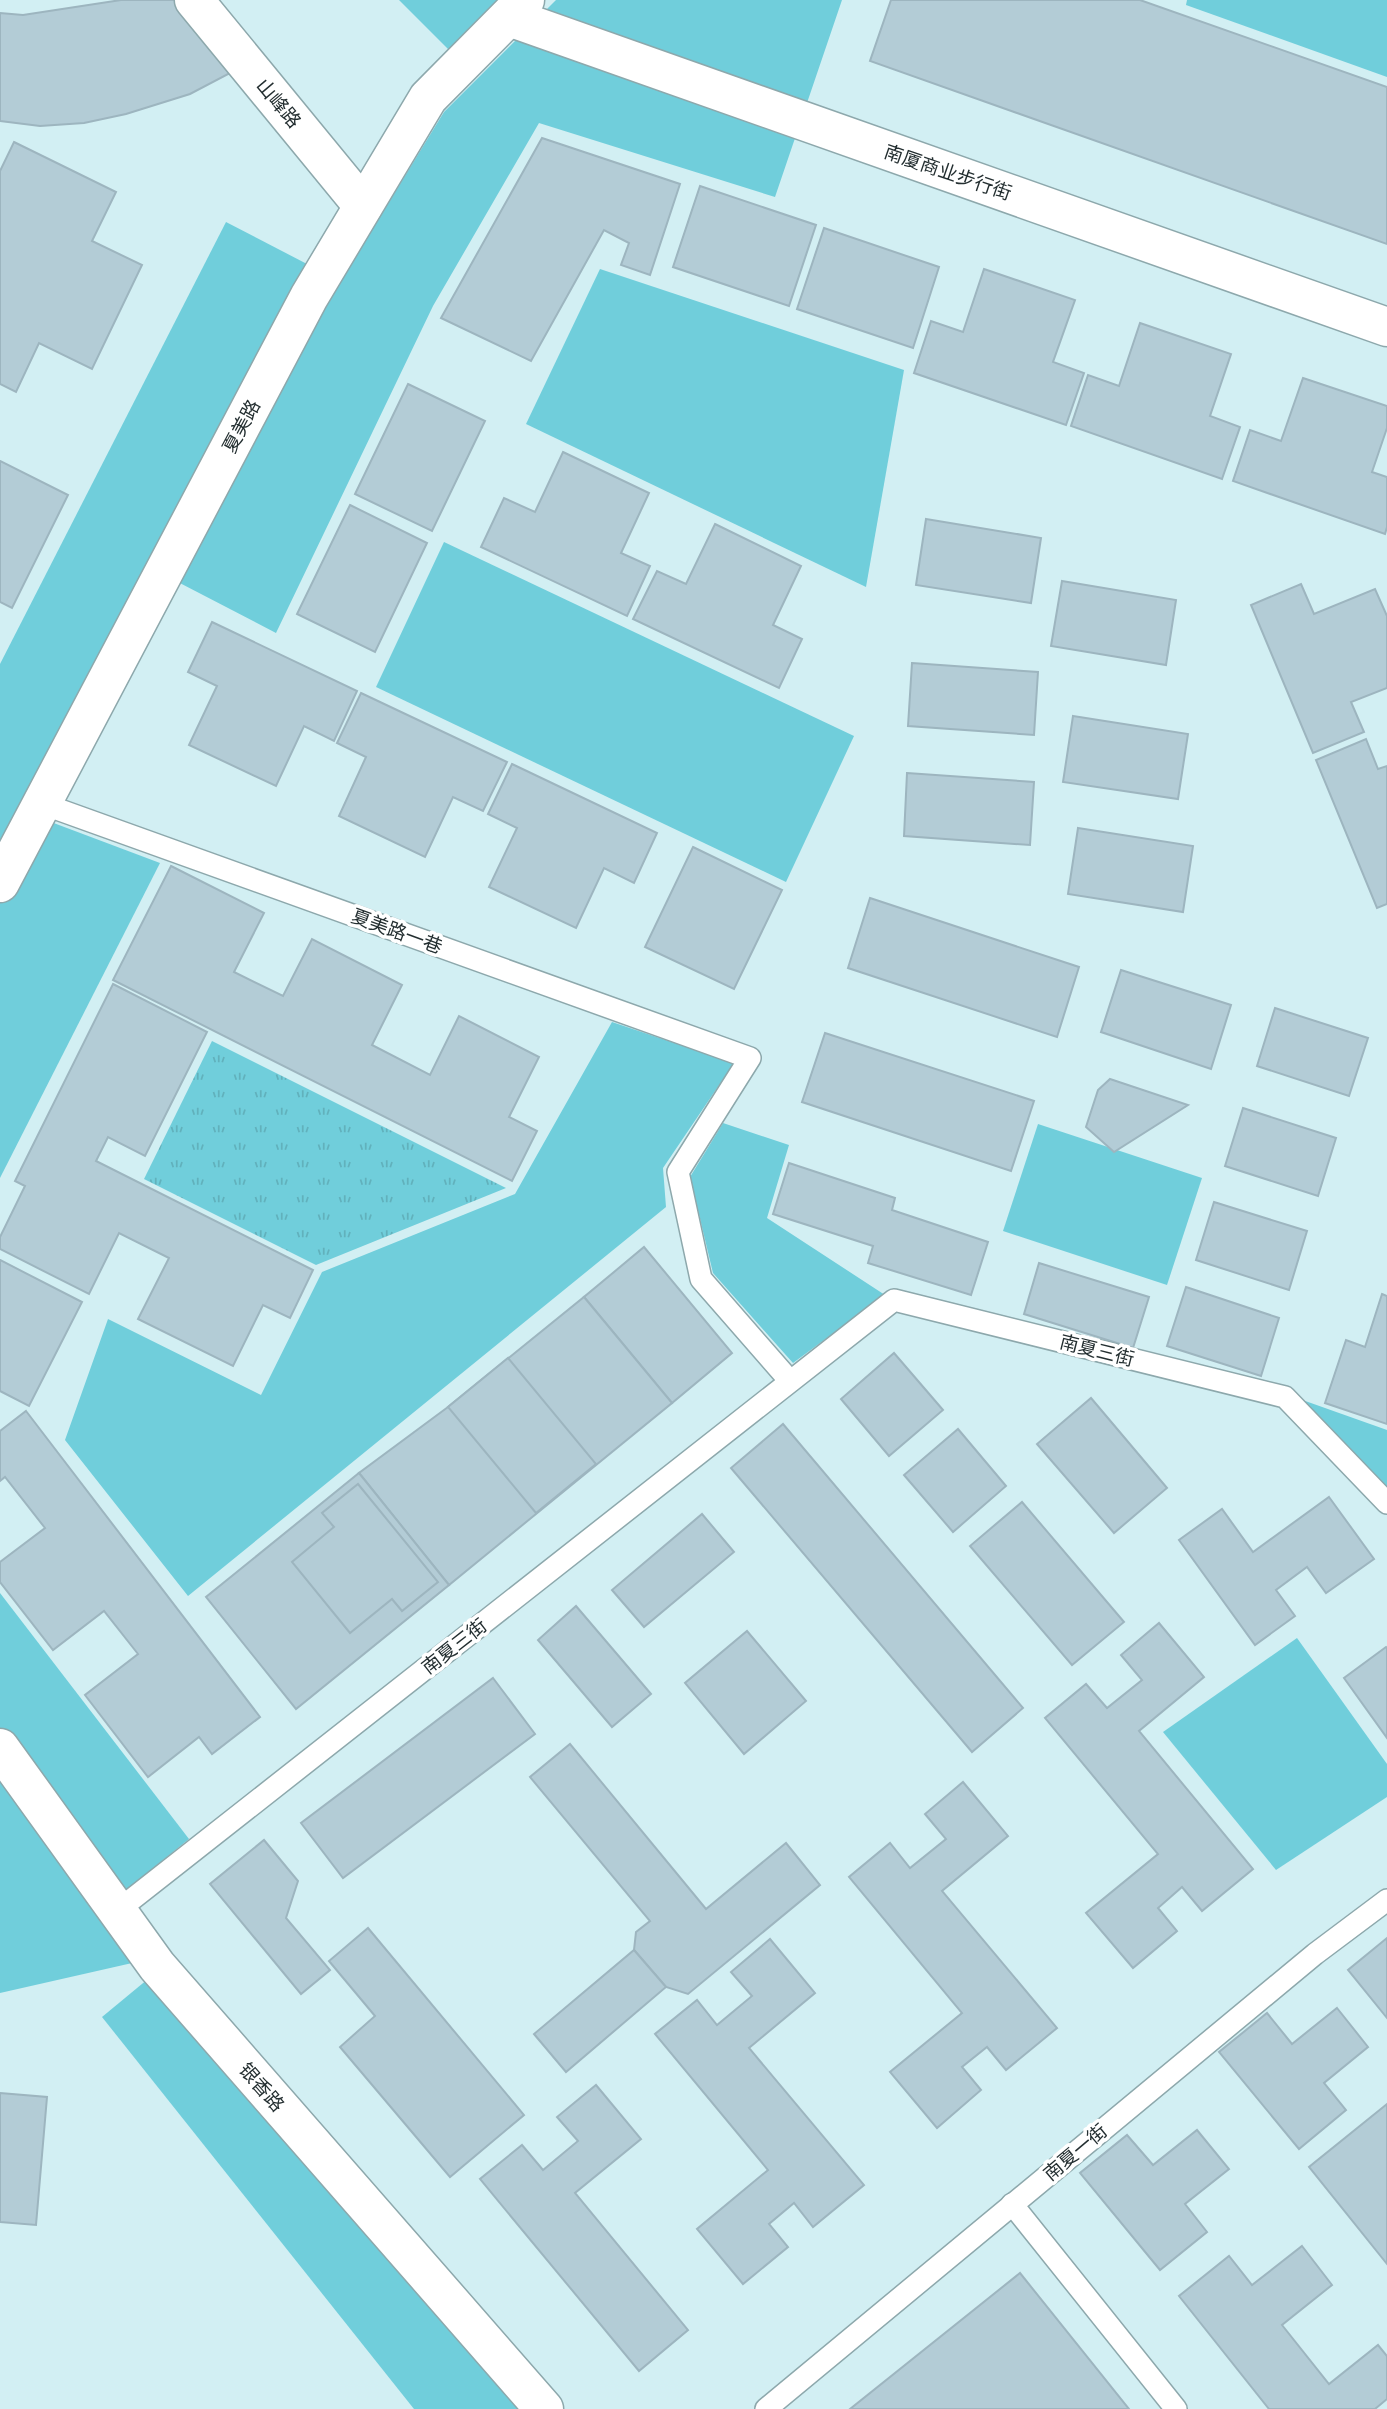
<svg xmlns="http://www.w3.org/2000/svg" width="1387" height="2409" viewBox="0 0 1387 2409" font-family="Raleway,'Noto Sans SC',sans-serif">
<defs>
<pattern id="park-tufts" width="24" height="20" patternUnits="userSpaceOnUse" patternTransform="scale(1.75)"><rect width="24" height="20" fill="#70cedb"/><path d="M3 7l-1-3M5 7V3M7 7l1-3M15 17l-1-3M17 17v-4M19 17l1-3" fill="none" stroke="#61b1bc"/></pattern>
</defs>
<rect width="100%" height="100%" fill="#d2eff3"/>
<g fill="#70cedb">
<polygon points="399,0 508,0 453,54"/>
<polygon points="556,0 842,0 775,197 539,123 433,306 276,633 174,580 290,364 444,112"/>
<polygon points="1187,0 1387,0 1387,77 1186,5"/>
<polygon points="226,222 307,264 0,864 0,664"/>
<polygon points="600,269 904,370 866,587 526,424"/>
<polygon points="444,542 854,736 786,882 376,687"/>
<polygon points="43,819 160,863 0,1178 0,899"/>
<polygon points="612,1022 734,1063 663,1168 666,1207 188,1596 65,1440 108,1319 261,1395 322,1272 515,1194"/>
<polygon points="723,1123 789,1145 767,1218 885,1295 793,1363 713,1273 690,1177"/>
<polygon points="1038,1124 1202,1178 1167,1285 1003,1231"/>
<polygon points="1294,1397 1387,1430 1387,1494"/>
<polygon points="0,1593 189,1839 119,1896 0,1732"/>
<polygon points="1297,1638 1387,1764 1387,1797 1276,1870 1163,1732"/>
<polygon points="0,1770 141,1961 0,1993"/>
<polygon points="154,1974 531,2409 414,2409 102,2017"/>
</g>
<polygon fill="url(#park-tufts)" points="212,1041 506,1188 316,1265 144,1179"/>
<g fill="#b3ccd6" stroke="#9db5bf" stroke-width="2">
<polygon points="121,0 176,0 234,71 190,94 126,114 84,123 40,126 0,121 0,13 23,15"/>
<polygon points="891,0 1140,0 1387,87 1387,244 870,61"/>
<polygon points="542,138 680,184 650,275 621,265 629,243 604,230 531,361 441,318"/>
<polygon points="14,142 116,192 92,241 142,265 92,369 39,343 16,392 0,384 0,171"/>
<polygon points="700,186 816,225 789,306 673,267"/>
<polygon points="824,228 939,267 913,348 797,309"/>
<polygon points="984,269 1075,300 1053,362 1084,373 1066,425 914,373 931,321 963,332"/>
<polygon points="1140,323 1231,354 1210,416 1240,427 1222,479 1071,426 1088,375 1119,386"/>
<polygon points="1303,378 1387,406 1387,428 1372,472 1387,477 1387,527 1385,534 1233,481 1250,430 1281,441"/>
<polygon points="408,384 485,421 432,531 355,494"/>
<polygon points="563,452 649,493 621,553 650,566 627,616 481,547 504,498 535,512"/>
<polygon points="0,461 68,495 12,608 0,602"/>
<polygon points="350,505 427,543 375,652 297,614"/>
<polygon points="926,519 1041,538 1031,603 916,585"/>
<polygon points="715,524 801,566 773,625 802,639 779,688 633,619 657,571 686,584"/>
<polygon points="1062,581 1176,600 1166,665 1051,646"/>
<polygon points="1301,584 1314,614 1375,589 1387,616 1387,688 1351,702 1364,732 1313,753 1251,605"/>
<polygon points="212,622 357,691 334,741 304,726 276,786 189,745 217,686 188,672"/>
<polygon points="912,663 1038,672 1034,735 908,726"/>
<polygon points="361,693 507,762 483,811 453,797 425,857 339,816 366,757 337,743"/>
<polygon points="1073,716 1188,734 1178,799 1063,782"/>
<polygon points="1366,739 1378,769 1387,766 1387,904 1377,908 1316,760"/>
<polygon points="512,764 657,833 634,883 604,868 576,928 489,887 517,828 488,814"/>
<polygon points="907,773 1034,782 1030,845 904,836"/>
<polygon points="1078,828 1193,846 1183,912 1068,894"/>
<polygon points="693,847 782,890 734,989 645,947"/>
<polygon points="171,866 264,913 234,972 283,996 312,939 402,985 372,1045 430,1075 459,1016 539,1057 509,1117 537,1131 512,1181 113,980"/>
<polygon points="870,898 1079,967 1057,1037 848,968"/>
<polygon points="1121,970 1231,1005 1211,1069 1101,1032"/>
<polygon points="113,984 207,1032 145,1156 108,1137 96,1161 313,1270 290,1318 263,1305 233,1366 138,1319 169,1258 119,1233 89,1294 0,1249 0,1237 25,1186 15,1181"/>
<polygon points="1275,1008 1368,1038 1349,1096 1257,1066"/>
<polygon points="825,1033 1034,1101 1011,1171 802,1102"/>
<polygon points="1110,1079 1188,1105 1114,1152 1086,1127 1098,1090"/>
<polygon points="1243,1108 1336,1138 1318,1196 1225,1166"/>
<polygon points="789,1163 895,1198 892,1210 988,1242 971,1295 868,1263 873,1246 773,1214"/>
<polygon points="1214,1202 1307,1231 1289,1290 1196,1260"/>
<polygon points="644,1247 732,1353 672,1403 584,1297"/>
<polygon points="0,1260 82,1302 29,1406 0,1391"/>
<polygon points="1039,1263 1149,1297 1133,1348 1024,1314"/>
<polygon points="1186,1287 1279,1318 1261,1376 1167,1346"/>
<polygon points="1382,1294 1387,1296 1387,1424 1325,1403 1346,1340 1365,1347"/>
<polygon points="584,1297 672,1403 449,1585 359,1473 448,1407"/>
<polygon points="894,1353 943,1410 889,1456 841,1399"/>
<polygon points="508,1358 596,1464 536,1513 448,1407"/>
<polygon points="1091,1398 1167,1488 1114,1533 1037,1444"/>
<polygon points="26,1411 260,1717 212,1754 199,1737 148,1777 85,1695 138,1654 104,1611 53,1650 0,1582 0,1562 45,1528 5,1477 0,1481 0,1431"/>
<polygon points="783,1424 1023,1708 972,1752 731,1468"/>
<polygon points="958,1429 1006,1486 953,1532 904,1475"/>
<polygon points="359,1473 449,1585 296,1709 206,1597"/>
<polygon points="358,1484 438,1582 402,1611 392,1599 350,1633 292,1562 334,1527 322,1513"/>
<polygon points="1329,1497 1374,1559 1326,1593 1307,1567 1276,1590 1295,1616 1255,1645 1179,1540 1222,1509 1253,1552"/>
<polygon points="1022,1502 1124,1622 1072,1665 970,1546"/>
<polygon points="702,1514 734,1552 644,1627 612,1590"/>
<polygon points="576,1606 651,1694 612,1727 538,1640"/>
<polygon points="1159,1623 1204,1677 1139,1731 1253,1869 1202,1911 1182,1887 1158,1908 1177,1931 1133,1968 1086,1913 1158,1854 1045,1718 1086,1684 1107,1708 1142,1680 1121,1655"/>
<polygon points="747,1631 806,1701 744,1754 685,1683"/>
<polygon points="1386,1647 1387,1648 1387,1738 1344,1678"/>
<polygon points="493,1678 535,1734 343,1878 301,1823"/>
<polygon points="570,1744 706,1909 786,1843 820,1885 688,1994 666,1987 634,1950 636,1932 650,1921 530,1777"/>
<polygon points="963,1782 1008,1836 942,1891 1057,2028 1006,2070 987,2047 962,2067 981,2090 937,2128 890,2072 962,2013 849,1877 890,1843 910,1868 946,1839 925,1814"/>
<polygon points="264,1840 298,1881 286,1918 330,1970 301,1994 210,1884"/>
<polygon points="368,1928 524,2115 450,2177 340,2047 375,2016 329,1961"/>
<polygon points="1387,1938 1387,2018 1348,1970"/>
<polygon points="770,1939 815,1993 749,2048 864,2185 813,2227 794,2203 769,2224 788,2247 743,2284 697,2229 768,2170 655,2034 697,2000 717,2025 752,1996 731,1972"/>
<polygon points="634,1950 666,1987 566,2072 534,2034"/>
<polygon points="1337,2008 1368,2047 1324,2083 1346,2110 1299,2149 1219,2052 1267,2013 1292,2044"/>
<polygon points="596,2085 641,2139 575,2193 688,2330 639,2371 480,2179 522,2145 543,2170 578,2141 557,2117"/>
<polygon points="0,2093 47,2097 36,2225 0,2222"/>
<polygon points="1387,2104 1387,2264 1309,2167"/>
<polygon points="1197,2130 1229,2169 1185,2204 1207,2232 1160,2270 1080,2173 1127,2135 1153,2165"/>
<polygon points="1302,2246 1332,2285 1282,2325 1329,2384 1378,2345 1387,2356 1387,2399 1375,2409 1269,2409 1179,2296 1229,2256 1252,2285"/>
<polygon points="1020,2273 1129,2409 850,2409"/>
</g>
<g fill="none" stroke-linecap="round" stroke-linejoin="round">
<defs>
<g id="lane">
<polyline points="43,804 750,1058 678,1172 701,1279 790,1381"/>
<polyline points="117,1911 894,1300 1285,1397 1387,1503"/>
<polyline points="1012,2204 1176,2409"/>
<polyline points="766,2409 1315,1954 1387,1900"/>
</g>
<g id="street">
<polyline points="194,0 363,206"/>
<polyline points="509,17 1387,327"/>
<polyline points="0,1748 157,1966 544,2409"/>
</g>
<polyline id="secondary" points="0,883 309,297 428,98 525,0"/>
</defs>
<use href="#lane" stroke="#8da8ac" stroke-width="24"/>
<use href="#street" stroke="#8da8ac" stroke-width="41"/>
<use href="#secondary" stroke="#8da8ac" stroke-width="41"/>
<use href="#lane" stroke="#fff" stroke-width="21"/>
<use href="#street" stroke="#fff" stroke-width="38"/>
<use href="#secondary" stroke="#fff" stroke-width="38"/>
</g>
<g text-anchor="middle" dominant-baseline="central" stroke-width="7" stroke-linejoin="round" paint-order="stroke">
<g font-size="19" fill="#242f31" stroke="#fff">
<text transform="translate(279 103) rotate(50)">山峰路</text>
<text transform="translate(948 172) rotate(19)">南厦商业步行街</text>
<text transform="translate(241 426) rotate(-62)">夏美路</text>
<text transform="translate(397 931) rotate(20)">夏美路一巷</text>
<text transform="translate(1097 1350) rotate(14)">南夏三街</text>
<text transform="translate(454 1646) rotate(-38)">南夏三街</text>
<text transform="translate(262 2087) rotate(49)">银香路</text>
<text transform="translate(1075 2152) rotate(-40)">南夏一街</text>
</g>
</g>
</svg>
